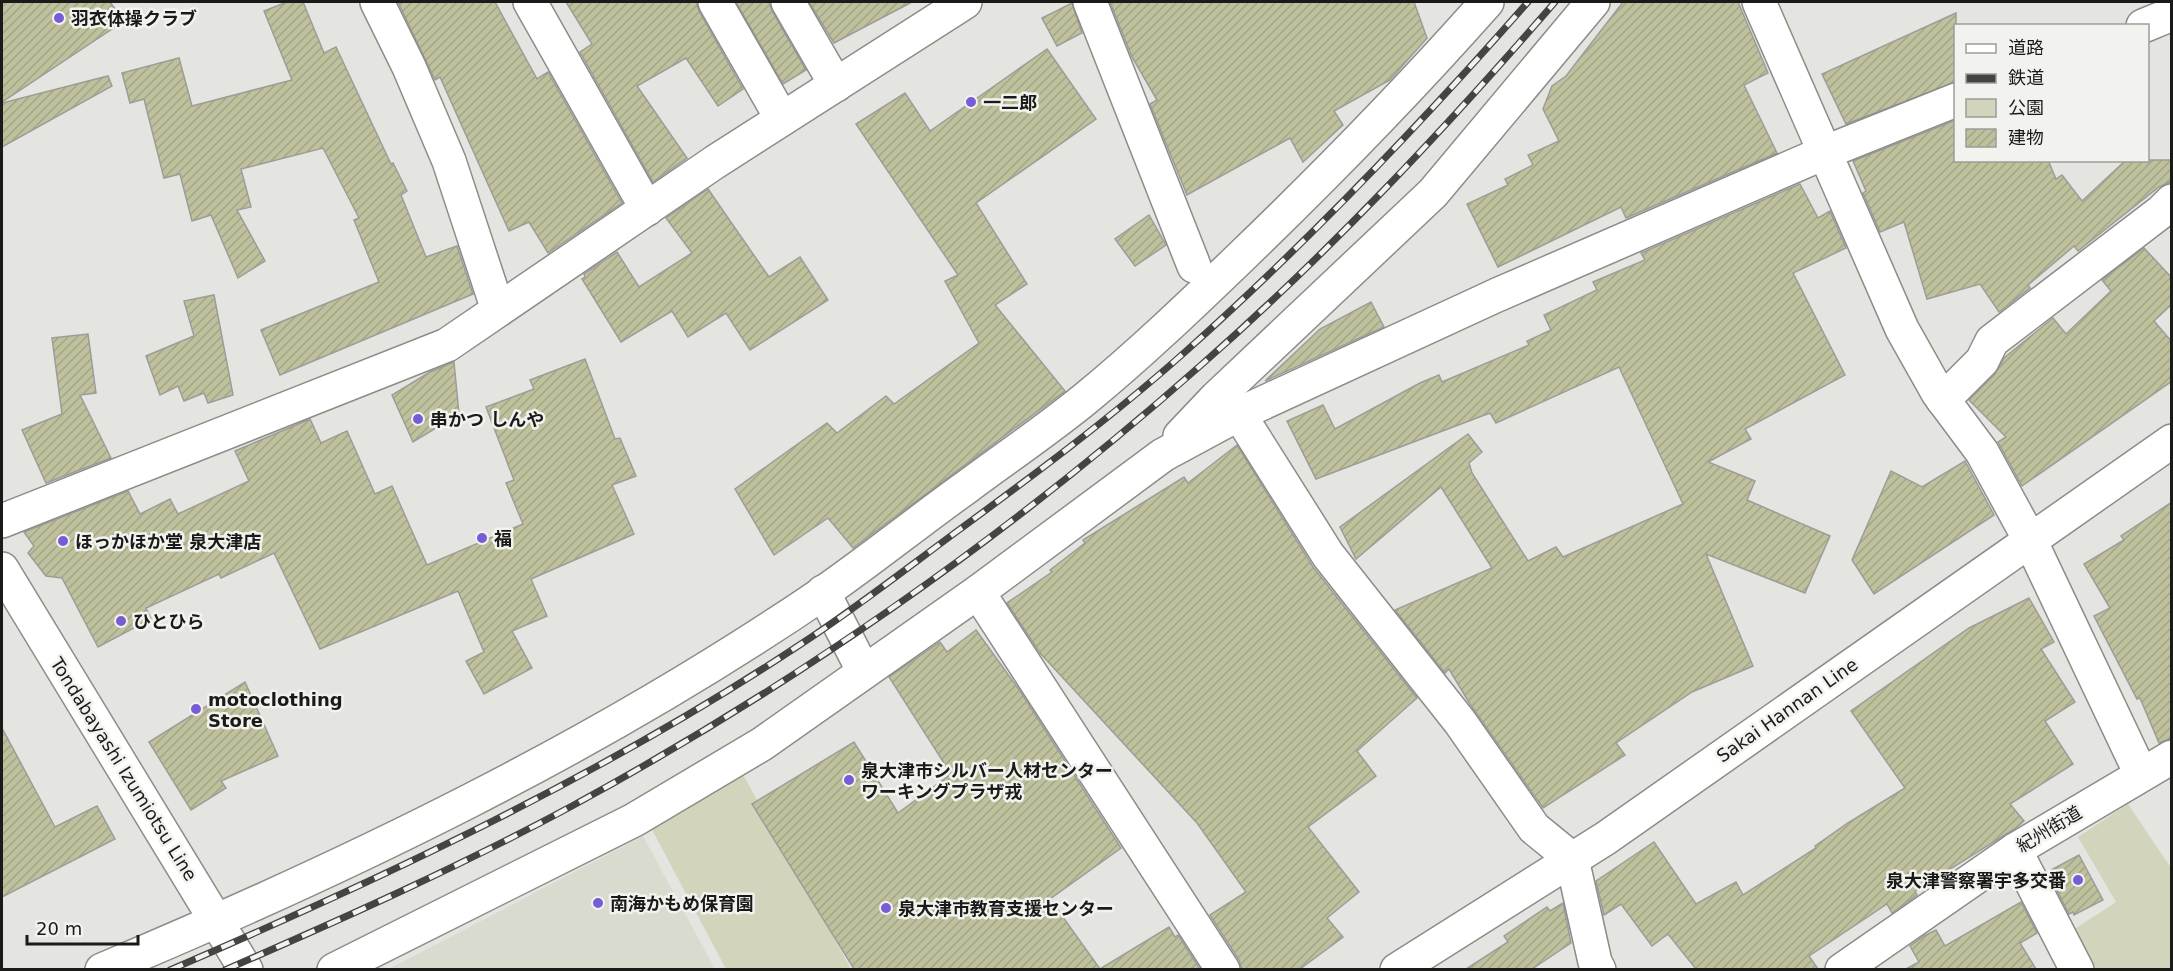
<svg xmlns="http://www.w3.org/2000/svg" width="2173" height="971" viewBox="0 0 2173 971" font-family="'DejaVu Sans','Noto Sans JP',sans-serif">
<defs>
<pattern id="building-hatch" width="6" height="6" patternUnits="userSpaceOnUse" patternTransform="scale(1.5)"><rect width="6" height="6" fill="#bfc19d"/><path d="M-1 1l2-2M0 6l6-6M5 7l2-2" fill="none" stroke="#a4a587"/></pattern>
</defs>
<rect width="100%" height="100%" fill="#e4e5e1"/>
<polygon fill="#dadbcf" points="643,836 715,969 389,969"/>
<g fill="#d2d4bc">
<polygon points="741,771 851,969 726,969 650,826"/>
<polygon points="2128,804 2171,868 2171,969 2096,969 2073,930 2116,902 2078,837"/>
</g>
<g fill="url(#building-hatch)" stroke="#9c9d99" stroke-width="1.5">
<polygon points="2,2 110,2 124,21 2,102"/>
<polygon points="287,2 303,2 324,53 336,47 391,164 393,163 407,191 401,195 426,257 457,246 473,294 280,375 261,330 379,282 354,220 359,218 323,148 241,169 251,207 237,210 265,261 238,278 211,215 192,221 180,174 164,178 144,99 130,103 122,73 179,58 192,106 292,80 264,11"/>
<polygon points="398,2 495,2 537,79 548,72 622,203 548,253 529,222 509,231 440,77 435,80"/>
<polygon points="566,2 696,2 699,11 743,89 718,106 686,58 637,86 687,158 653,182 580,52 592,44"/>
<polygon points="736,2 769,2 772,11 806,70 783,84"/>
<polygon points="809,2 912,2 834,43"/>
<polygon points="1110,2 1414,2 1427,38 1390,80 1334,111 1343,125 1303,162 1290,138 1187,195 1150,104 1157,100 1132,57"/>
<polygon points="1623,2 1738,2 1768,73 1744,85 1777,153 1626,218 1621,207 1498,267 1467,204 1508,185 1505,179 1533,165 1528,155 1559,141 1543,109 1552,86 1566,76"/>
<polygon points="1072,3 1082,33 1057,46 1042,18"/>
<polygon points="1956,13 1956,82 1846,124 1822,74"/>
<polygon points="1047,49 1096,119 976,203 1027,284 995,305 1065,391 853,548 828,518 774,555 735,489 827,423 837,433 886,396 894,404 979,343 945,281 958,275 856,124 905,93 930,131"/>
<polygon points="108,76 112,86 2,147 2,103"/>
<polygon points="1956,120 1956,160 2048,160 2056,179 2062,175 2082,201 2126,160 2172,160 2172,181 2159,187 2078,251 2074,246 2028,285 2030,288 1999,312 1980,284 1927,299 1904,222 1880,232 1863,193 1866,191 1853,161"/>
<polygon points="1800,184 1818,218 1830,211 1846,248 1793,273 1845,375 1745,429 1751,439 1708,462 1755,481 1747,500 1830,536 1805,593 1706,554 1753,666 1692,692 1616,743 1625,755 1543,808 1470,704 1449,669 1445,673 1395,610 1492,568 1441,487 1356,559 1340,527 1468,434 1482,452 1469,463 1472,473 1528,561 1556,547 1563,557 1683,504 1619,367 1496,423 1490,413 1316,479 1287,421 1323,405 1335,429 1420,383 1439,375 1442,382 1529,345 1527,341 1551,330 1544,315 1597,290 1593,282 1645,260 1641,253"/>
<polygon points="708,189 769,277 800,257 828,300 750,350 726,313 688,337 672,311 621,342 582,279 585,277 584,274 617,252 639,287 692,253 666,218"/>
<polygon points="1149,215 1166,245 1135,266 1115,239"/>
<polygon points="2144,248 2172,278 2172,304 2154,321 2172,342 2172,381 2022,486 1998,442 2006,437 1969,400 1995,374 2004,358 2053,318 2066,334 2111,291 2102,280"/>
<polygon points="214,295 233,395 208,403 204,393 184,401 178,386 160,395 146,356 194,336 184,301"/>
<polygon points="1371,302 1384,327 1265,381 1320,329"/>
<polygon points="88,334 96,393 80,395 111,458 46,483 22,430 62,414 52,338"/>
<polygon points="585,359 615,439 620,438 636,476 612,485 634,534 531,579 547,616 512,631 532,668 484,694 466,661 484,652 458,591 320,649 274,553 221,578 219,574 146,608 151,619 98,647 62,578 46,576 28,553 34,546 24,532 128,491 140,514 170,499 178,514 249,481 235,451 310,419 321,443 347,431 375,494 392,486 427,565 523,524 506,483 514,480 486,407 534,389 530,380"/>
<polygon points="454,362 459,414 413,442 392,395 430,372"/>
<polygon points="1237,445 1313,567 1417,698 1357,751 1376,776 1308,827 1359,892 1327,918 1343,937 1300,969 1242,969 1239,960 1210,915 1246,892 1197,823 1040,653 1007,603 1052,572 1050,570 1085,543 1083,540 1184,477 1188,483"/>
<polygon points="1965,461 1994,515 1874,594 1852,560 1891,471 1922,487"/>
<polygon points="2172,502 2172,738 2159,743 2140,698 2137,699 2094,616 2110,608 2084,564 2124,540 2121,536"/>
<polygon points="2029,598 2054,642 2041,649 2075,702 2045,721 2073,764 2010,804 2024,821 2016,828 1915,891 1917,895 1892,913 1887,904 1809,956 1818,969 1696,969 1668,934 1652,946 1621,904 1604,915 1596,881 1654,842 1696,904 1736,882 1743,895 1816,848 1815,846 1848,823 1905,788 1851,711 1969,628"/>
<polygon points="976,630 1020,691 1121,848 1050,899 1100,969 1169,927 1175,937 1178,935 1200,969 854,969 752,804 854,742 898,813 951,774 889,677 940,642 947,652"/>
<polygon points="245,682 278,756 221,781 226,788 191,810 149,742"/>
<polygon points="2,728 55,827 97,806 115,839 2,897"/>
<polygon points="2079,855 2103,900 2074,915 2073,912 2069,914 2053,883 2057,882 2051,870"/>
<polygon points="2021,902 2037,933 2020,943 2036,969 1906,969 1919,962 1910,946 1924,936 1936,930 1945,946"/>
<polygon points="1563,903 1571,943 1532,969 1466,969 1508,942 1504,936 1547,907 1550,911"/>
</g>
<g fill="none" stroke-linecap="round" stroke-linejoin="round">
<defs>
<g id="street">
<polyline points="377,2 409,67 449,161 498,310"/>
<polyline points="530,2 647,209"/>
<polyline points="715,2 782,119"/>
<polyline points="788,2 836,85"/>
<polyline points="1090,2 1194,266"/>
<polyline points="1759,2 1902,329 1938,393 1982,452 2030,540 2141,774"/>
<polyline points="2143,26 2172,14"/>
<polyline points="1943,400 1982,361 1992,341 2162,211 2172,201"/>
<polyline points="1239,414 1328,555 1460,722 1534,828 1572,859 1595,962 1599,970"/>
<polyline points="1180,436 1216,398 1433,193 1593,2"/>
<polyline points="2,521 447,345 715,162 965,2"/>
<polyline points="823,592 864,672"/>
<polyline points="978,592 1223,970"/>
<polyline points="2015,850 2077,970"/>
<path d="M102,970C352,865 599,746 823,593C872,559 919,521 968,486C1007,457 1047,430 1085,399C1140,354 1192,304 1243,255C1328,173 1409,90 1487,2"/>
<polyline points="334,970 634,820 762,744 978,592 1163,455 1239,414 1497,295 1826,152 1956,100"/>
<polyline points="1842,970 2015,850 2172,757"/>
</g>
<polyline id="secondary" points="1397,970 1606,838 2172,441"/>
<polyline id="primary" points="2,569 246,970"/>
</defs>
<use href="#street" stroke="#8c8c88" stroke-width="36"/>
<use href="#secondary" stroke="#8c8c88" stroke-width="36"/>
<use href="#primary" stroke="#8c8c88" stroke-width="36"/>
<use href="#street" stroke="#fff" stroke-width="33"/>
<use href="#secondary" stroke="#fff" stroke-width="33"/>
<use href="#primary" stroke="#fff" stroke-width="33"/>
<defs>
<g id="rail">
<path d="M170,970C388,876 603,775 801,644C853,610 902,572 952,535C1031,477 1111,418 1185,352C1307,243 1420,125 1528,2"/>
<path d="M225,970C342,919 459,867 572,806C796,684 1009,535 1200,366C1328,254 1444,130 1555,2"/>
</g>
</defs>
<use href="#rail" stroke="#444543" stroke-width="7"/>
<use href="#rail" stroke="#f2f2ee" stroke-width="4.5" stroke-dasharray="14" stroke-linecap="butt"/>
</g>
<g fill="#785cd6" stroke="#f2f2ee" stroke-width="2">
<circle cx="59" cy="18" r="6"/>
<circle cx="971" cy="102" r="6"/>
<circle cx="418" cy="419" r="6"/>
<circle cx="482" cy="538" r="6"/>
<circle cx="63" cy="541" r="6"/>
<circle cx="121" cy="621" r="6"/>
<circle cx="196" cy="709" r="6"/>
<circle cx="849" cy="780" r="6"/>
<circle cx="2078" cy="880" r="6"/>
<circle cx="598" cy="903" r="6"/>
<circle cx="886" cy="908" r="6"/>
</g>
<g text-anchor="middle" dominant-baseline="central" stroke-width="5" stroke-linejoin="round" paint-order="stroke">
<g font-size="18" font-weight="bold" fill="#1a1a19" stroke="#f2f2ee" text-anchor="start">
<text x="71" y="18">羽衣体操クラブ</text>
<text x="983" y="102">一二郎</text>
<text x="430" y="419">串かつ しんや</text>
<text x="494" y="538">福</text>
<text x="75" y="541">ほっかほか堂 泉大津店</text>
<text x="133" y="621">ひとひら</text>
<text x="208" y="699">motoclothing<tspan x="208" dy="21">Store</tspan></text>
<text x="861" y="770">泉大津市シルバー人材センター<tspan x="861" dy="21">ワーキングプラザ戎</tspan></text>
<text x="2066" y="880" text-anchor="end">泉大津警察署宇多交番</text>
<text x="610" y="903">南海かもめ保育園</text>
<text x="898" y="908">泉大津市教育支援センター</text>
</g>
<g font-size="18" fill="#1a1a19" stroke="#f2f2ee">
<text transform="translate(1787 710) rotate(-35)">Sakai Hannan Line</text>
<text transform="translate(124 769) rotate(58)">Tondabayashi Izumiotsu Line</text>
<text transform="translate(2049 829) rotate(-31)">紀州街道</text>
</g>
</g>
<rect width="2173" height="971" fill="none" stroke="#1a1a19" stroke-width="6"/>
<rect x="1954" y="24" width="195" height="138" fill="#f2f2ee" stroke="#9c9c99" stroke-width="1.5"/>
<rect x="1966" y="44" width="30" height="9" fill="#ffffff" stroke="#9c9c99" stroke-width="1.5"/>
<text x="2008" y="54" font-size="18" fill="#1a1a19">道路</text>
<rect x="1966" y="74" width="30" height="9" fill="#444543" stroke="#9c9c99" stroke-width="1.5"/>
<text x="2008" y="84" font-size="18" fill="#1a1a19">鉄道</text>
<rect x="1966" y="99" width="30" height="18" fill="#d2d4bc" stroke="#9c9c99" stroke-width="1.5"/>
<text x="2008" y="114" font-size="18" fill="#1a1a19">公園</text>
<rect x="1966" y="129" width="30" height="18" fill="url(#building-hatch)" stroke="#9c9c99" stroke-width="1.5"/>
<text x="2008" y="144" font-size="18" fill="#1a1a19">建物</text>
<path d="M27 935v9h111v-9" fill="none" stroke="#1a1a19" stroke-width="3"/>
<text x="36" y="935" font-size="18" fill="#1a1a19" stroke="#f2f2ee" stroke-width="4.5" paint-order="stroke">20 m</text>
</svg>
